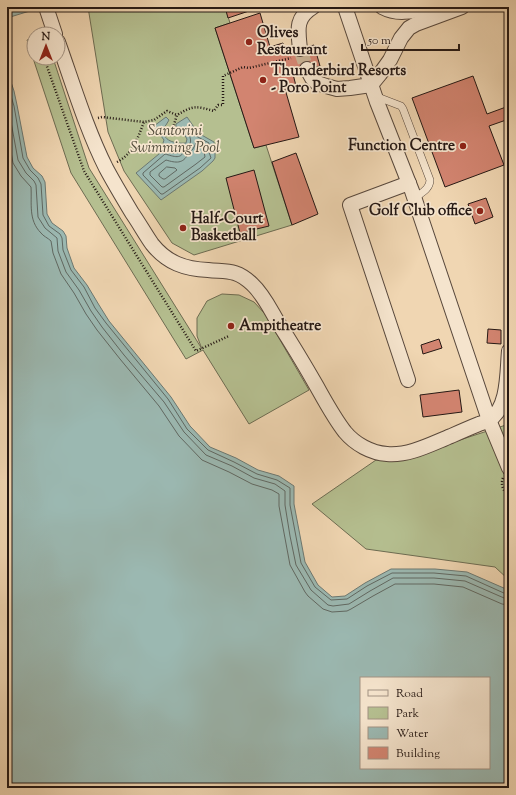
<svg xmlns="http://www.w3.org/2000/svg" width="516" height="795" viewBox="0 0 516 795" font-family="'Sorts Mill Goudy',serif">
<rect width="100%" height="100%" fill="#f0d6b2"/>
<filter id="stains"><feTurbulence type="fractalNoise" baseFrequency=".005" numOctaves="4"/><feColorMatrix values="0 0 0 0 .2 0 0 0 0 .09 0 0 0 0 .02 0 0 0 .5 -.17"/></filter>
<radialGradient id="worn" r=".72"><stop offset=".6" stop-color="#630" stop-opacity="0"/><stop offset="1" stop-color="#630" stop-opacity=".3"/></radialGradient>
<g fill="#b5bf90" stroke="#6d6c52">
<polygon points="88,7 225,7 230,23 215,28 254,148 266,145 292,225 194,255 172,243 124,171 108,132"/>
<polygon points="34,38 34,58 53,58 89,168 202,349 197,336 197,318 207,301 222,294 239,295 254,302 265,314 309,390 249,424 203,350 186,359 71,173 27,40"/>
<polygon points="509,424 509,580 495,567 366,549 312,504 376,460 395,461"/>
</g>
<g fill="#9bb8b1" stroke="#6c7872" fill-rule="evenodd">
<polygon points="7,7 32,7 33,10 7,18"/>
<path d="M7,76L11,82L14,91L17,105L27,157L33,168L42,176L45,182L47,214L52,223L63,231L66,236L67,248L74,268L87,285L99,305L109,321L171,397L190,426L210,447L236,458L258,470L279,476L294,486V504L305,562L318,585L332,597L345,596L365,583L391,569H435L467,572L506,589L509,592V788H7ZM361,678H489V768H361Z"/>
<path d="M166,117L169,120L166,125L163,128C162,141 175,144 186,143L187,139L184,134L176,127V124L187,117L198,133L214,142V145L212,148L215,153V158L213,161L202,171L161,200L136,173L165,149L172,153L180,152L179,150L176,148L165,145L163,143L164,140L161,136L153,131L154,126Z"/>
</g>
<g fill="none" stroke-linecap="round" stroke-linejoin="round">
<g stroke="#606862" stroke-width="1">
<polyline points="7,83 14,106 23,158 30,170 38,178 41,184 43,215 49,226 60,234 62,238 63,250 71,270 84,287 95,308 106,323 168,399 187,429 208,450 234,462 257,474 277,480 290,488 290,505 301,563 315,587 331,600 347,599 367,586 392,573 434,573 466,576 506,594 509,594"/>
<polyline points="7,100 18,160 26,173 34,181 36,185 38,217 45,228 57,238 58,251 66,272 79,290 91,311 102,327 124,355 164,402 184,432 206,455 232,466 254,478 275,484 285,491 285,505 290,536 296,565 311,590 328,605 333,606 349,604 370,591 393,578 434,578 465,581 504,598 509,599"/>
<path d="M7,130L13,163L21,176L31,187C32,203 28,220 41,233C43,236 48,238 51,241L53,253L61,274L74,293L86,314L97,330L120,359L159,406L179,436L202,460L229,472L252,484L272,490L279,494V506L290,565L305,592L308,596L323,609L332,612L347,611L351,609L373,596L395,584H434L463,587L502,604L509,605"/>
<path d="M189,131H191L196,136L209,143L208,149L211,158L200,168L163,194H161L143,175V173L165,154C173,156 183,161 184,148C192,145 192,140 188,133Z"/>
<path d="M196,143L203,146L205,157L196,164L164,187H162L150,175V172L166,160C176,163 183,164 188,154C191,149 190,153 193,149C194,147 195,145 196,143Z"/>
<polygon points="167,167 175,168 177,170 165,179 163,179 159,176 159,174"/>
</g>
</g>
<g fill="#d28470" stroke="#251814">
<polygon points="225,7 258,7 258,8 228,18"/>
<polygon points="260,13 270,47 283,43 286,53 314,45 320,66 293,74 296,86 285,89 299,137 254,148 215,28"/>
<polygon points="473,76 487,114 506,107 509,115 509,119 489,126 504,165 445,187 412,98"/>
<polygon points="296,153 318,214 292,225 272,162"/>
<polygon points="254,170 269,226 240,233 226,178"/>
<polygon points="486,198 493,217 475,224 468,204"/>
<polygon points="488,329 501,330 501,344 487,343"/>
<polygon points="439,339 442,348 423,354 421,345"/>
<polygon points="459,390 462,412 423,417 420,395"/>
</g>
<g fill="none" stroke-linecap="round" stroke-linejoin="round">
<polyline stroke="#c7b092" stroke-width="14" stroke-dasharray="14 7" stroke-linecap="butt" points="300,49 307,69"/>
<defs>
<path id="service" d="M375,96L401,106L403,109L430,180C430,189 421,193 415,198"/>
<g id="minor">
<polyline points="46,7 55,34"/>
<polyline points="345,7 377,102 412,191 489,420 509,468"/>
<path d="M382,7C397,15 412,12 427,7"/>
<path d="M58,42C73,84 86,128 106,168C114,183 123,198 132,213C139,223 145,234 152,244C167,263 185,269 208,270C227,272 236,269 252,284C264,295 271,311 279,324C292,344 304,364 316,385C325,401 334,418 345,432C355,444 371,453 387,454C409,456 431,444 451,436C460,432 469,428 479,424C482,423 486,422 489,420C509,408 507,371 509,351"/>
<path d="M300,49C298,30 295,18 313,7"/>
<polyline points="307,69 312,78 317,83 326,86 337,89 350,88 371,85 380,74 390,60 401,38 409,28 416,24 462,7"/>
<polyline points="408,380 350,205 409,183"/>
</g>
</defs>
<use href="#service" stroke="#58483c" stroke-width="8"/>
<use href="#minor" stroke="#58483c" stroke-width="16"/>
<g stroke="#251814" stroke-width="2.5" stroke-dasharray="1 2" stroke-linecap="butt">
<polyline points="44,58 84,171 196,351 229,336"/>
<polyline points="98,118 102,117 144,122 154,120 167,111 177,115"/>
<path d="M172,131L177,115C194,105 196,106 214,111L218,105H223V76L243,67L249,68L291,58"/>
<path d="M117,162C133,154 138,137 144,122"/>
<path d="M503,478C500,486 504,491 509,497"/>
</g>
<use href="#service" stroke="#f5e4cd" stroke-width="7"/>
<use href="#minor" stroke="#f5e4cd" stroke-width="14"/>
</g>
<g fill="#8f2418" stroke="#f5e4cd" stroke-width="1.5">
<circle cx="249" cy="42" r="4"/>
<circle cx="263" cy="80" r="4"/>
<circle cx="463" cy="146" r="4"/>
<circle cx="480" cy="211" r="4"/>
<circle cx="183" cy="228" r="4"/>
<circle cx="231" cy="326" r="4"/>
</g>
<g text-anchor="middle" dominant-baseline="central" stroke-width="3.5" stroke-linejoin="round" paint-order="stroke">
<g font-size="15" font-weight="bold" fill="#251814" stroke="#f5e4cd" text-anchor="start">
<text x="257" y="33">Olives<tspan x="257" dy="17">Restaurant</tspan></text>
<text x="271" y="71">Thunderbird Resorts<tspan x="271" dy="17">- Poro Point</tspan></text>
<text x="455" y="146" text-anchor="end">Function Centre</text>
<text x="472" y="211" text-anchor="end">Golf Club office</text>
<text x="191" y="219">Half-Court<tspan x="191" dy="17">Basketball</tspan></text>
<text x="239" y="326">Ampitheatre</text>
</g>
<g font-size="15" font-style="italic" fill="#504a39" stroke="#f5e4cd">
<text x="175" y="131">Santorini<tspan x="175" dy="17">Swimming Pool</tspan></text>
</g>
</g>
<rect width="516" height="795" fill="none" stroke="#f0d6b2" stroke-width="24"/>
<rect x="8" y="8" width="500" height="779" fill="none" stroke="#251814" stroke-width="2"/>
<rect x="12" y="12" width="492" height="771" fill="none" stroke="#251814"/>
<rect x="360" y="677" width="130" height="92" fill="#f5e4cd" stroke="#a29283"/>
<rect x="368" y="690" width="20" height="6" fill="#f5e4cd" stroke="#a29283"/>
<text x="396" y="697" font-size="12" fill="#251814">Road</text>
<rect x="368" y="707" width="20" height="12" fill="#b5bf90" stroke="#a29283"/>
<text x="396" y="717" font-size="12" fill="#251814">Park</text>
<rect x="368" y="727" width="20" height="12" fill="#9bb8b1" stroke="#a29283"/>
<text x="396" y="737" font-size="12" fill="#251814">Water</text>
<rect x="368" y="747" width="20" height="12" fill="#d28470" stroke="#a29283"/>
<text x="396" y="757" font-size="12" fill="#251814">Building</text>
<g transform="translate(46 46)"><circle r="19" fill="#f5e4cd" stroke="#a29283"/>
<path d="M0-3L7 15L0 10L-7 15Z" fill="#8f2418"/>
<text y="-6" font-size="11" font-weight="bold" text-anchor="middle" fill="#251814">N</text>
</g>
<path d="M362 44v6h97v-6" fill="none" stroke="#251814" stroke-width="2"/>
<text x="368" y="44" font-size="12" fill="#251814" stroke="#f5e4cd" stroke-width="3" paint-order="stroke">50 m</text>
<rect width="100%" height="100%" filter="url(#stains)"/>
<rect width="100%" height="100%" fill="url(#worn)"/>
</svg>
